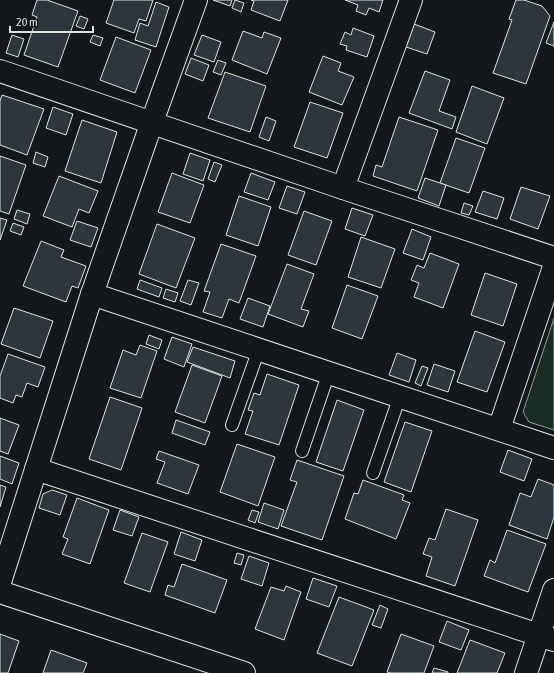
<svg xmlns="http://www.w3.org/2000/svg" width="554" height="673" viewBox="0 0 554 673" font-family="'Asap Condensed',sans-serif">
<rect width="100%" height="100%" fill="#14181c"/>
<polygon fill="#1a2d24" stroke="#939e99" points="554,318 554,430 529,422 523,412"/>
<g fill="#2c363c" stroke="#d8e6dc">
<polygon points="37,0 47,0 78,11 58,67 24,55 37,17 32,15"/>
<polygon points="114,0 153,0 146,21 139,19 134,33 106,23"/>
<polygon points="213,0 232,0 230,6"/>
<polygon points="235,0 244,3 241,12 232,8"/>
<polygon points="251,0 288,0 280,21 251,10 254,1"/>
<polygon points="345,0 383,0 379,12 369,8 366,15 356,11 358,5"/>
<polygon points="516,0 524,0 542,6 550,16 526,84 493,73 512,20 509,19"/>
<polygon points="156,2 169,7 156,47 135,40 140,23 148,26"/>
<polygon points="80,16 88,19 84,29 76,26"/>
<polygon points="554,22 554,46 546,43"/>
<polygon points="414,24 435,32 427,54 406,47"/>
<polygon points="353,28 374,36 367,57 346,50 347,46 340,44 345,32 351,35"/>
<polygon points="243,31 262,38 264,32 281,38 267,74 232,60"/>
<polygon points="12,35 24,39 18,57 6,53"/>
<polygon points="93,35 103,38 100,46 90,42"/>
<polygon points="202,35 221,42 214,62 194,55"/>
<polygon points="116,37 151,50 135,93 100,80"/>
<polygon points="323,56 341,63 338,71 354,77 342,105 309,92"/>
<polygon points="191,58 209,65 203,81 185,74"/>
<polygon points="218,60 226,63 221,75 213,72"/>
<polygon points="425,71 450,80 439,111 456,117 452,129 409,113"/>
<polygon points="225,72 266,86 250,132 208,118"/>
<polygon points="472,86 504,98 487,144 456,132"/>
<polygon points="2,95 44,109 27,155 0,145 0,101"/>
<polygon points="310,102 343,113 327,158 294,147"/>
<polygon points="53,107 73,114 66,135 46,128"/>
<polygon points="266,117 276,121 269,141 259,137"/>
<polygon points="399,117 438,130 417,191 373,176 376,165 382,167"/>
<polygon points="82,120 117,132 101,183 65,171"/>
<polygon points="456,138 485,148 469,193 440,183"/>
<polygon points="36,152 48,157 45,167 33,163"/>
<polygon points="190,153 210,160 203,181 183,174"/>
<polygon points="0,156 26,165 9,214 0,211"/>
<polygon points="214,162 222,165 215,182 208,179"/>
<polygon points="172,173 204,185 190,223 158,212"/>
<polygon points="251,173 275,182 268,200 244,192"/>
<polygon points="59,176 98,191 89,213 79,209 72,227 43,216"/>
<polygon points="425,178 446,185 439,206 418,198"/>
<polygon points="287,186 305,192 297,214 279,208"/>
<polygon points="521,187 550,196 538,229 510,219"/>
<polygon points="483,191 504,198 497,219 475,212"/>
<polygon points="239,196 271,207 258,246 226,235"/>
<polygon points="464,203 473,206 469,215 461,213"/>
<polygon points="352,208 373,215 365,236 345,229"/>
<polygon points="17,210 30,214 27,224 14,219"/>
<polygon points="304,211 332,221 316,265 288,255"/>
<polygon points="0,218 7,220 0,240"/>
<polygon points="77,221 98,228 91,247 70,240"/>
<polygon points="13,223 24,227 21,235 10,231"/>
<polygon points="157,224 195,238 176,288 139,274"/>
<polygon points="412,229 431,237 423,260 403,253"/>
<polygon points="361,237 395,249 381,288 348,277"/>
<polygon points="41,241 64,250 61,257 86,266 78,288 72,286 66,302 23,286"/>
<polygon points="221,244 256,256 239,303 229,299 222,318 203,312 210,292 204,291"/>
<polygon points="430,253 459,264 443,308 414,297 419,283 411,280 417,265 424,268"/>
<polygon points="287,264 314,274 301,309 309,311 303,327 268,314"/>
<polygon points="485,273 517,284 503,326 471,315"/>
<polygon points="140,280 162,288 159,297 137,289"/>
<polygon points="188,280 199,283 191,305 180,301"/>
<polygon points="347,285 378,296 362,339 332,328"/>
<polygon points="166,289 178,293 175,302 163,298"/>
<polygon points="248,298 270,306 263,327 240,319"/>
<polygon points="14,308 53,321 40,358 1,344"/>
<polygon points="475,331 505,342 487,392 457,382"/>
<polygon points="149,335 162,340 159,349 146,344"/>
<polygon points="172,337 192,344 184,367 164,359"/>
<polygon points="140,345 157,351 141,398 110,388 123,350 136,355"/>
<polygon points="193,347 235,361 230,378 187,362"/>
<polygon points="397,353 416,360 409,382 389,375"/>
<polygon points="8,354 45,367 38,387 27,383 22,397 16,395 13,403 0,398 0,376"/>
<polygon points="434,364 455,371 448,392 427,385"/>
<polygon points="192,365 222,376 205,423 175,412"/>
<polygon points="422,366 428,368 421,386 415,383"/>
<polygon points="267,374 299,385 279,445 245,434 253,411 248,410 254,393 260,395"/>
<polygon points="110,397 142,408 121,470 89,459"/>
<polygon points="337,400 364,410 343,471 316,462"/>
<polygon points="0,418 19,425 8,454 0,451"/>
<polygon points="176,420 210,432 205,445 172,433"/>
<polygon points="405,422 432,431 411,492 384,482"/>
<polygon points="237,444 275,457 258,506 220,492"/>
<polygon points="508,450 532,459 524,481 500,472"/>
<polygon points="159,451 199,465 188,494 157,483 165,462 156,459"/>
<polygon points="0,456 19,463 12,484 0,479"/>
<polygon points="297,460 344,476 322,540 281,526 297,482 290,480"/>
<polygon points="538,479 554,485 554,517 547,539 509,525 520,493 531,497"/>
<polygon points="363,480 404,495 402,500 410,503 396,539 345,519 354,493 358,494"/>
<polygon points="0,485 6,487 0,507"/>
<polygon points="52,490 67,495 60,515 39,508 43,494"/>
<polygon points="77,498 109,510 90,564 62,554 68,539 63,537"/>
<polygon points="264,503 284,510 278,529 258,522"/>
<polygon points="446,509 478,520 455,586 426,576 432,557 423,554 429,538 435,540"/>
<polygon points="120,510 139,517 132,536 113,530"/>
<polygon points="252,510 259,512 255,523 248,520"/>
<polygon points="507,530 546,544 528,592 484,576 490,560 495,563"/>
<polygon points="181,532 202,540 195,561 174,554"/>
<polygon points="142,533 168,542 150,592 124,583"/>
<polygon points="237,553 244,555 241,565 234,563"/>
<polygon points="249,556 269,563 262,586 241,579"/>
<polygon points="182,564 227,580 215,613 165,595 168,585 174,587"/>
<polygon points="313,578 337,586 329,607 306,599"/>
<polygon points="286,586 301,592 284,640 255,629 271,587 284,591"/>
<polygon points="339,597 374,610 352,666 317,653"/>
<polygon points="380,605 388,609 381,628 372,625"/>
<polygon points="447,621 469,630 461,650 439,642"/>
<polygon points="0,634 19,641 8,673 0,673"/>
<polygon points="401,634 434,646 424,673 391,673 387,672"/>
<polygon points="470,640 505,653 497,673 457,673"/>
<polygon points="51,650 87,663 83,673 43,673"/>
<polygon points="434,668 448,672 448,673 432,673"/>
</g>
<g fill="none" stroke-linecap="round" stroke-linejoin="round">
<defs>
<g id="lane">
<polyline points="232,425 259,349"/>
<polyline points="302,451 329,372"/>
<polyline points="373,473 400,396"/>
</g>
<g id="street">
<polyline points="0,71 343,188 554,258"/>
<polyline points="343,188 411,0"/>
<polyline points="92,294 554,448"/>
<polyline points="499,429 554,267"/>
<polyline points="36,469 554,640"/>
<polyline points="0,582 92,294 152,122 196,0"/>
<polyline points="0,592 244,673"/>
<polyline points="526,673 554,590"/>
</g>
</defs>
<use href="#lane" stroke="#d8e6dc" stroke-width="14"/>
<use href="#street" stroke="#d8e6dc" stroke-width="24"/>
<use href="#lane" stroke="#14181c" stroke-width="12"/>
<use href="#street" stroke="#14181c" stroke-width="22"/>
</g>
<path d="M10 26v6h83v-6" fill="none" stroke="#d8e6dc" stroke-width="2"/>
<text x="16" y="26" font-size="12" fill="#d8e6dc" stroke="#14181c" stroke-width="3" paint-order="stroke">20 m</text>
</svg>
